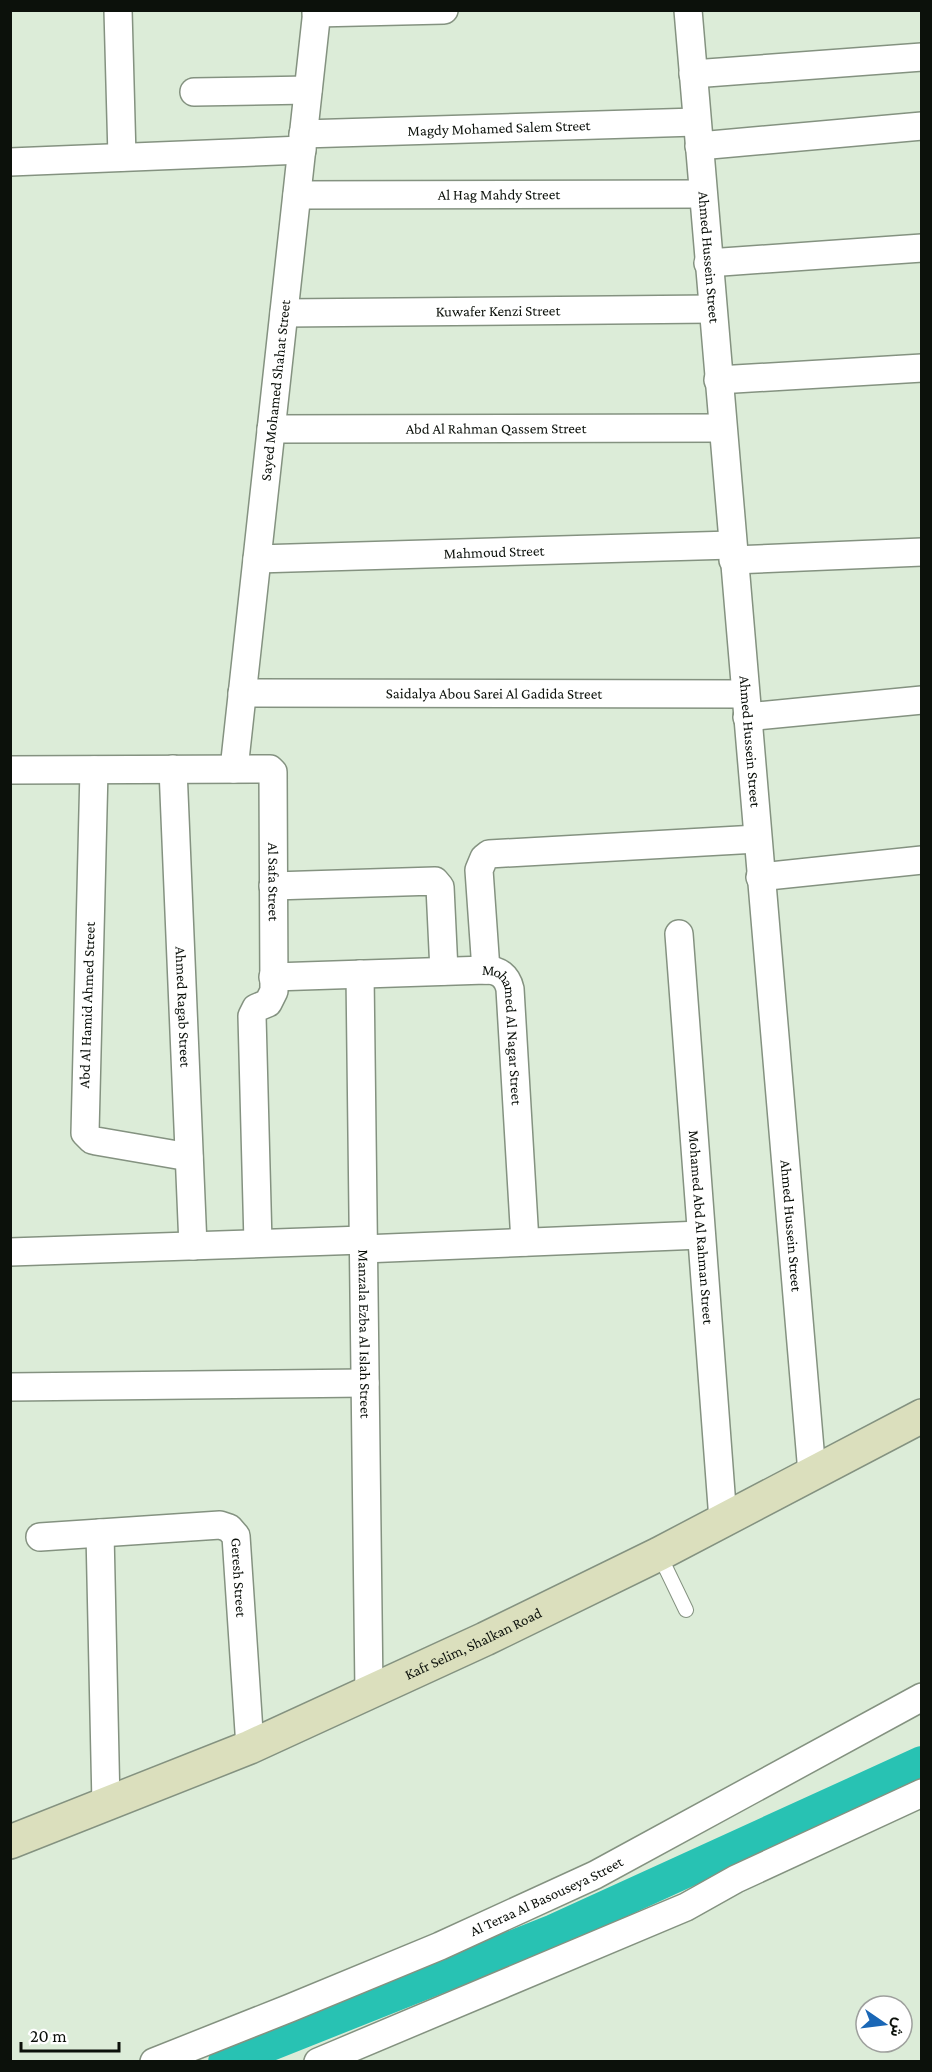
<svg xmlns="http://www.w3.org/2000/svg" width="932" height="2072" viewBox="0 0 932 2072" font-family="'Crimson Pro',Vazirmatn,serif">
<rect width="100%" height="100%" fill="#dcecd8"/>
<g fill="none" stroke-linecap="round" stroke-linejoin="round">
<polyline stroke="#28c2b3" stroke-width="34" points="225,2062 554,1931 922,1763"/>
<defs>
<polyline id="lane" points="659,1554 686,1610"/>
<g id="street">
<polyline points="118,10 122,157"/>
<path id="s1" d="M688,10L812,1473"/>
<polyline points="316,13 444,10"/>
<polyline points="693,74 922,57"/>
<polyline points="194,92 308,90"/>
<path id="s2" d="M303,134L696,122"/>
<polyline points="699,146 922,126"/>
<polyline points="10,162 302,150"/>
<path id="s3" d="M297,195L703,194"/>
<polyline points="708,263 922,248"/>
<path id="s4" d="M284,313L712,309"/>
<polyline points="718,380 922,368"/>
<path id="s5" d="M271,429L722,428"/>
<path id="s6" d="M257,559L732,545"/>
<polyline points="733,560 922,552"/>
<path id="s7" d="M242,693L745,694"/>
<polyline points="747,717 922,700"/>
<path id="s8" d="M173,769L193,1246"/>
<path id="s9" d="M234,769L317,10"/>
<path id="s10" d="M10,770L270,769L273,772L274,991L268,1003L256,1008L252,1016L258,1243"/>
<polyline points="94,770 85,1133 92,1140 96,1141 189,1157"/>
<polyline points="760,877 922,860"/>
<polyline points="273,886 435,881 440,887 444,971"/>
<path id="s11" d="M679,934L723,1520"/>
<polyline points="486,970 479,870 484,858 489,854 757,839"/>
<path id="s12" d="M360,974L369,1692"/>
<path id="s13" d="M273,977L486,970C499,970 507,976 510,989L525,1242"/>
<polyline points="363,1249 701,1235"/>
<polyline points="10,1252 363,1240"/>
<polyline points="10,1387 365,1383"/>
<polyline points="100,1533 106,1804"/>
<path id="s14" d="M40,1537L220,1525L229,1528L236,1536L250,1747"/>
<path id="s15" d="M154,2062L290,2008L440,1946L595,1875L922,1697"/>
<polyline points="318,2062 686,1907 736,1879 922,1793"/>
</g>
<g id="secondary">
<path id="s16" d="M10,1842L250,1747L485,1639L659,1554L922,1416"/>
</g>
</defs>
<use href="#lane" stroke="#849280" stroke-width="16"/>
<use href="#street" stroke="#849280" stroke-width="30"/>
<use href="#secondary" stroke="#849280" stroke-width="36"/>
<use href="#lane" stroke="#fff" stroke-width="14"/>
<use href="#street" stroke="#fff" stroke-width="27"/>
<use href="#secondary" stroke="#dbdfbd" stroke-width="33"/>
</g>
<g text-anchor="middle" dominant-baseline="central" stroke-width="4.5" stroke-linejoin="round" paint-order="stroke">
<g font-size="15" fill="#0c110b" stroke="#fff">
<text stroke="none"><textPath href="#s2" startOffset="196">Magdy Mohamed Salem Street</textPath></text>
<text stroke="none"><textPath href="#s3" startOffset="202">Al Hag Mahdy Street</textPath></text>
<text stroke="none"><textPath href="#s1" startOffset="248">Ahmed Hussein Street</textPath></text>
<text stroke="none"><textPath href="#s4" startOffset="214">Kuwafer Kenzi Street</textPath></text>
<text stroke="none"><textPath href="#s9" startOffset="381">Sayed Mohamed Shahat Street</textPath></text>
<text stroke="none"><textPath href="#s5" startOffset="225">Abd Al Rahman Qassem Street</textPath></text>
<text stroke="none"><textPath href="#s6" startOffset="237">Mahmoud Street</textPath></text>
<text stroke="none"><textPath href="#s7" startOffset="252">Saidalya Abou Sarei Al Gadida Street</textPath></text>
<text stroke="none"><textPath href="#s1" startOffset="734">Ahmed Hussein Street</textPath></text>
<text stroke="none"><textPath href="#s10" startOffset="374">Al Safa Street</textPath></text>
<text transform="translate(87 1005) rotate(-88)">Abd Al Hamid Ahmed Street</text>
<text stroke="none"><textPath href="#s8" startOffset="238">Ahmed Ragab Street</textPath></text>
<text stroke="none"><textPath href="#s13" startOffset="286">Mohamed Al Nagar Street</textPath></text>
<text stroke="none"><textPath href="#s1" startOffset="1220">Ahmed Hussein Street</textPath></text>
<text stroke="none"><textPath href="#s11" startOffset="294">Mohamed Abd Al Rahman Street</textPath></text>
<text stroke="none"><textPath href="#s12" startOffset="360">Manzala Ezba Al Islah Street</textPath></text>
<text stroke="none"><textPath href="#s14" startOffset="242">Geresh Street</textPath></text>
<text stroke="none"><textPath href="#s16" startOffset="504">Kafr Selim, Shalkan Road</textPath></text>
<text stroke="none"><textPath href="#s15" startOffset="426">Al Teraa Al Basouseya Street</textPath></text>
</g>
</g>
<rect width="932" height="2072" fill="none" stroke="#0c110b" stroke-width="24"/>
<g transform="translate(884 2024) rotate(104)"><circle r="28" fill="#ffffff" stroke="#9ea09d" stroke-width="1.5"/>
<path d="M0-4.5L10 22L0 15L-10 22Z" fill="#1a67b6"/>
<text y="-9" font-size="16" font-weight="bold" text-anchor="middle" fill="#0c110b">ش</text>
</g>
<path d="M21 2042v9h98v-9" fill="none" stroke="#0c110b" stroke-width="3"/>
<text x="30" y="2042" font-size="18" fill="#0c110b" stroke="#ffffff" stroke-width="4.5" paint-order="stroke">20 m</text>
</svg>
